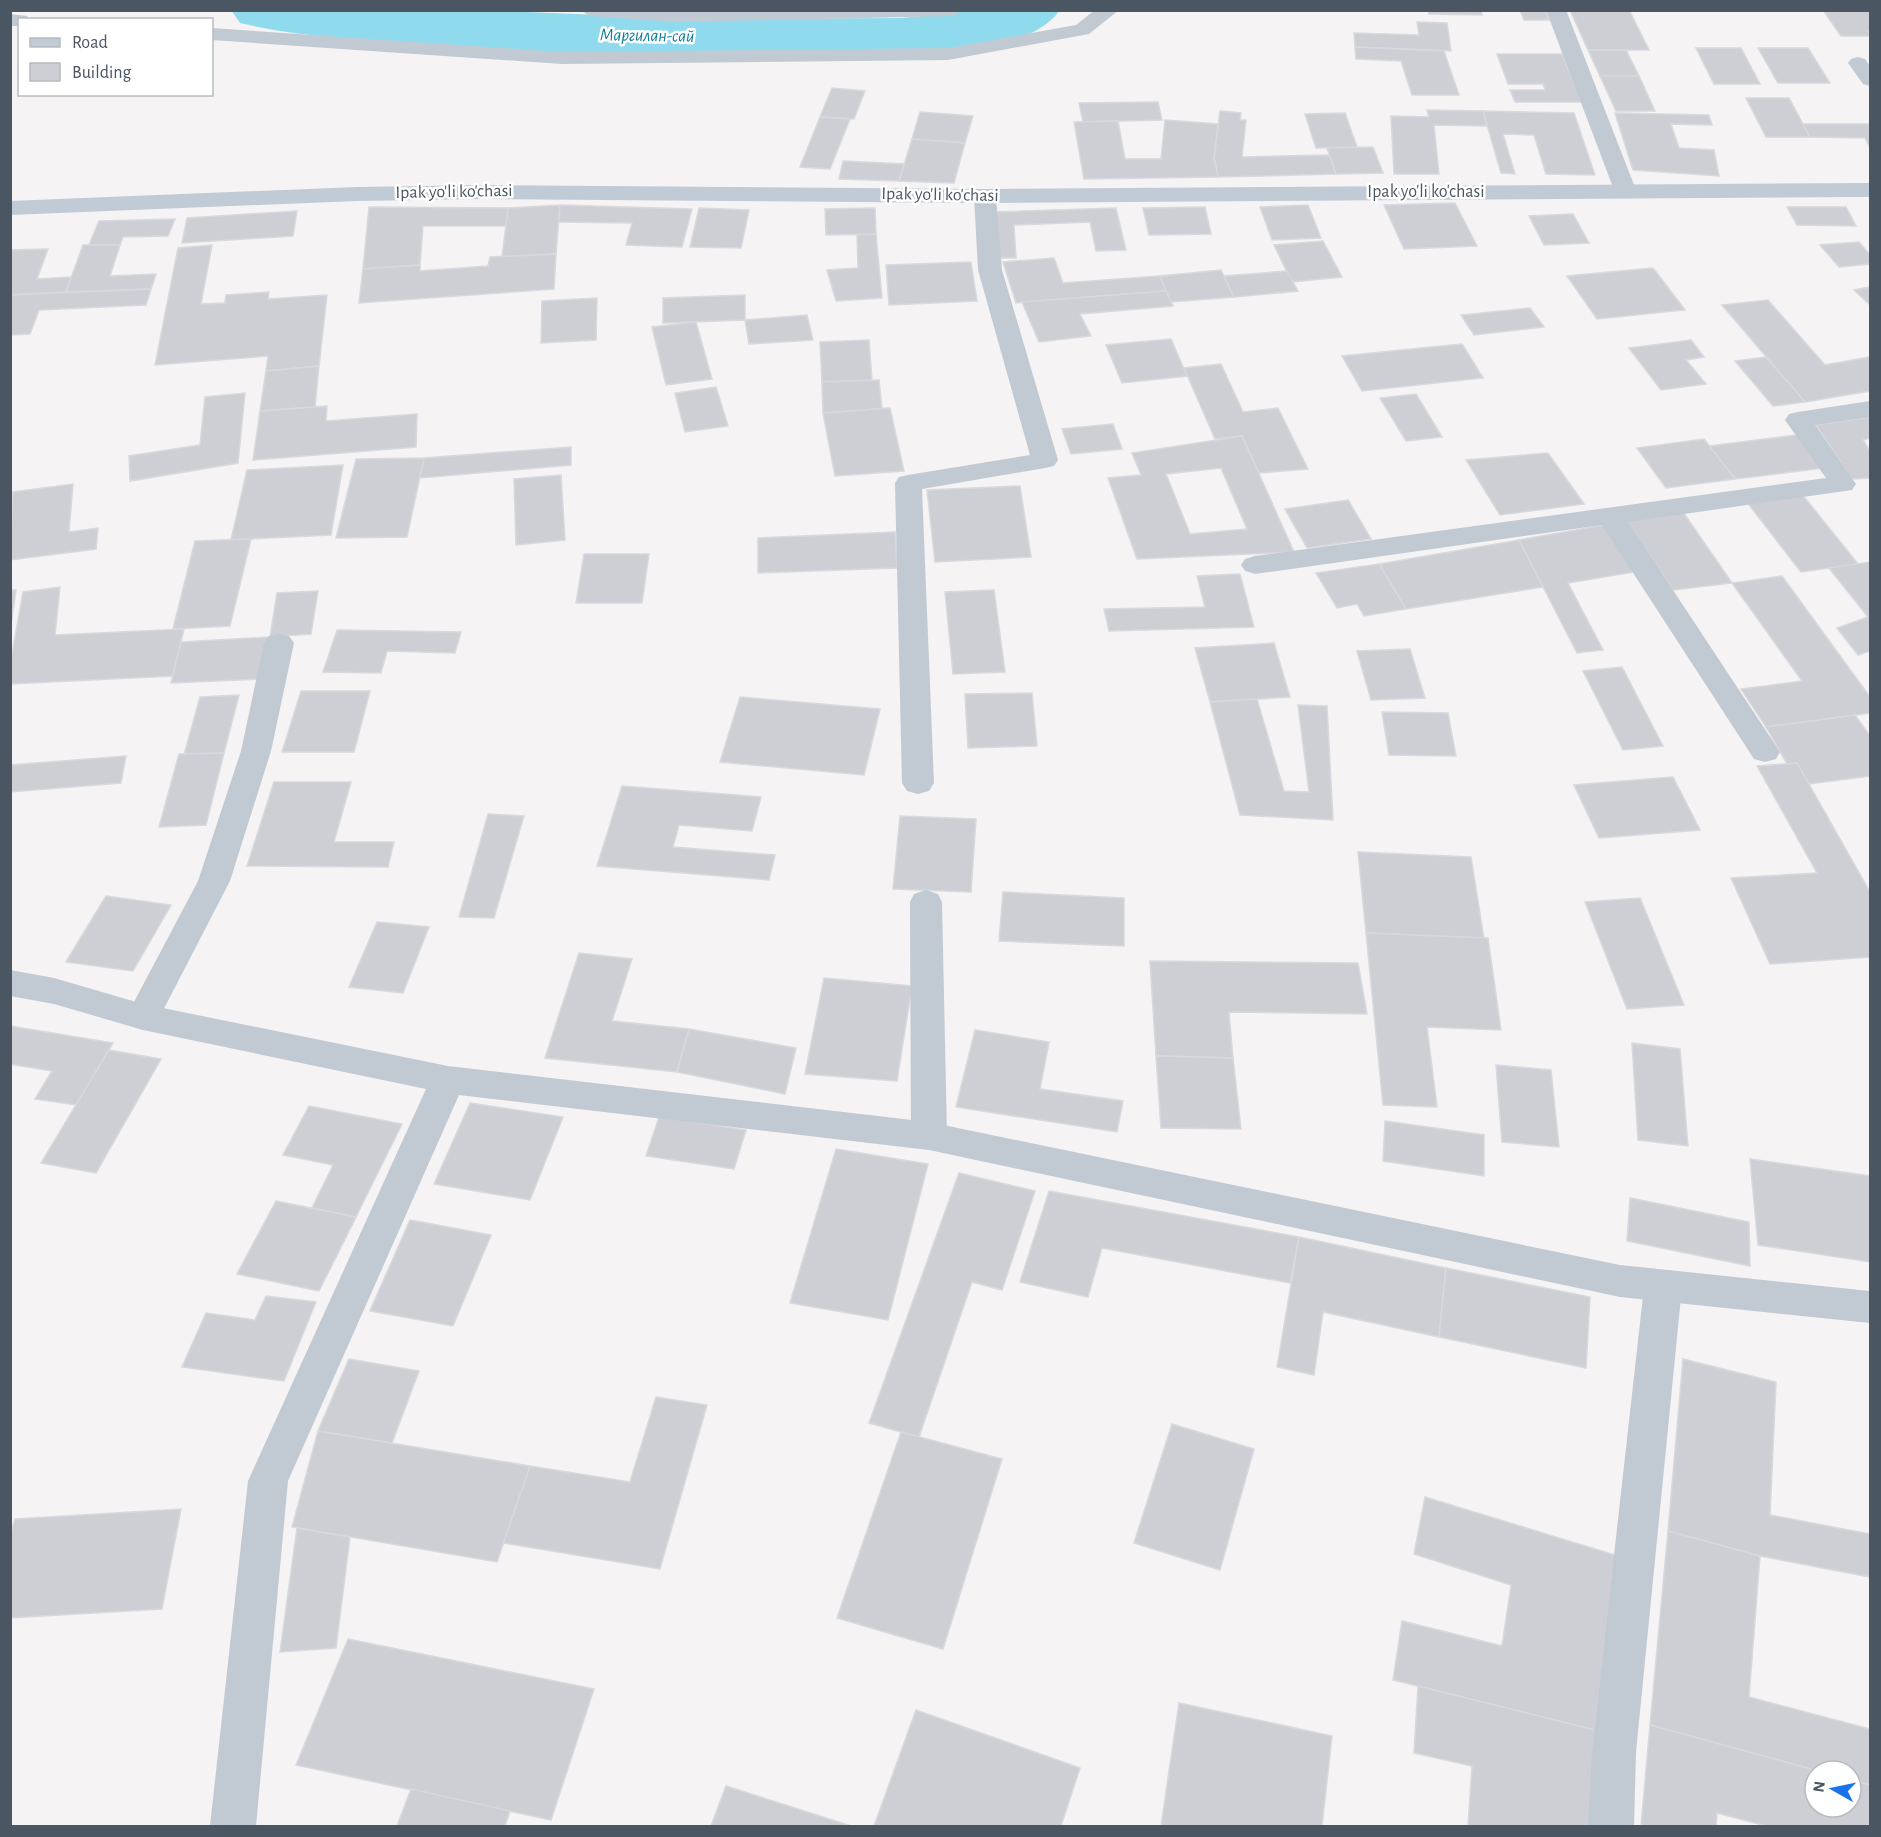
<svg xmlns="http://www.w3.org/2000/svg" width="1881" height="1837" viewBox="0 0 1881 1837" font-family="'Alegreya Sans',sans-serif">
<rect width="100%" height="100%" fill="#f5f3f3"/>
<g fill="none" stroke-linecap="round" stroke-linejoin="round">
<path fill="#90daee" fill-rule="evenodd" d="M231,10H477L699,19L902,18L973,10H1060C1039,40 987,48 953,52C902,58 851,56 800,56C676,58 552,55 429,44C367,39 301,38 240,23Z"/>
</g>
<g fill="#cdcfd5" stroke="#d7d9de" stroke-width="1.5" fill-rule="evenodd">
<polygon points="1428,10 1481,10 1482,15 1429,14"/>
<polygon points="1520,10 1545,10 1549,20 1524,20"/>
<polygon points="1570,10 1629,10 1649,50 1588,50"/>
<polygon points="1823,10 1870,10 1870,31 1868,31 1870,36 1841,36"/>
<polygon points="1417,22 1447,23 1451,51 1355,47 1354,33 1419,35"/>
<polygon points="1355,47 1444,51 1459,95 1412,95 1401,61 1356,59"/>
<polygon points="1696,48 1741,48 1760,84 1714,84"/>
<polygon points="1758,48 1808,48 1830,83 1778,83"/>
<polygon points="1588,50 1626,50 1639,76 1600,76"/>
<polygon points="1497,54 1562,54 1582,102 1515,102 1510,90 1545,90 1543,84 1508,84"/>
<polygon points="1600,76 1639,76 1655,111 1616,111"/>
<polygon points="832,88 865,91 854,119 820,117"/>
<polygon points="1746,98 1789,98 1810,137 1766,137"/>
<polygon points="1158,102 1162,120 1083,122 1079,103"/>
<polygon points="1427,110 1483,111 1487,126 1434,125 1439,174 1394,174 1391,116 1429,117"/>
<polygon points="1220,111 1241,113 1240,120 1246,120 1242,157 1329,155 1336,174 1218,177 1214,158"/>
<polygon points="1483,111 1574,113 1595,175 1546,174 1534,135 1503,134 1515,174 1501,173"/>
<polygon points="920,112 973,116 965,143 912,139"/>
<polygon points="1345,113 1357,147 1316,148 1305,114"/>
<polygon points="1615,113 1709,115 1712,125 1671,124 1679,148 1714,150 1719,176 1633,170"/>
<polygon points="820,117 850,119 830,169 800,167"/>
<polygon points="1165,120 1218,124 1214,158 1218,177 1084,179 1074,122 1118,121 1125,159 1161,159"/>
<polygon points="1803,124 1870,124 1870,148 1865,138 1810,137"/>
<polygon points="912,139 965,143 954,183 899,181"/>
<polygon points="1373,147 1383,173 1336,174 1327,148"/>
<polygon points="843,161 904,164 899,181 839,179"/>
<polygon points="1455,203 1477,246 1404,249 1384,205"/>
<polygon points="560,205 556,254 502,257 508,208"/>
<polygon points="560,205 692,209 682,247 626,245 632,223 559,222"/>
<polygon points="1308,205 1321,238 1272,240 1260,207"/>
<polygon points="369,207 508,208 506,226 423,226 420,265 363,269"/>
<polygon points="1205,207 1211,234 1149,235 1143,208"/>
<polygon points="1787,207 1846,207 1856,226 1797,225"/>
<polygon points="699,208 749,210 741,248 690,247"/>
<polygon points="875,208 876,234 826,235 825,209"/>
<polygon points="1116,208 1126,250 1096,251 1090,222 1014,225 1016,258 994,258 991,212"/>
<polygon points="297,211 293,236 182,243 187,218"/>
<polygon points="1573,214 1589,243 1544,245 1529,216"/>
<polygon points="175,219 168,236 123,237 120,245 89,245 99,221"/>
<polygon points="876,234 882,298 836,301 827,270 858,268 857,235"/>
<polygon points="1323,241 1342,277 1292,282 1274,245"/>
<polygon points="1859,242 1870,255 1870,264 1839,267 1820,245"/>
<polygon points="83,245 120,245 110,276 156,274 151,289 66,292"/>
<polygon points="212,245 201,304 225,303 226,295 269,292 268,299 327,295 319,366 266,371 268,356 155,365 178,248"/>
<polygon points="48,249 37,279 71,277 66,292 10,295 10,250"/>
<polygon points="556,254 554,289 359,303 363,269 420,265 420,271 488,266 490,257"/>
<polygon points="1054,258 1063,283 1160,276 1166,291 1016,303 1003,262"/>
<polygon points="971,262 977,301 889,305 886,265"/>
<polygon points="1653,268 1685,310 1597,319 1567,276"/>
<polygon points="1221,270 1234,297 1171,302 1160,276"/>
<polygon points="1287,271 1298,291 1234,297 1224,276"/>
<polygon points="1870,287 1870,305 1854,290"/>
<polygon points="151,289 146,305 39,310 30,334 10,335 10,295"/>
<polygon points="1166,291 1173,306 1080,314 1091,336 1039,342 1022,302"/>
<polygon points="745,295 745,320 663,323 663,298"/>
<polygon points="597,298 596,340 541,343 542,301"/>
<polygon points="1768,300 1825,365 1870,357 1870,391 1805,402 1722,305"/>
<polygon points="1530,308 1544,327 1474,335 1461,315"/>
<polygon points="807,315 813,340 749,344 745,320"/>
<polygon points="696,322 712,379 666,385 652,327"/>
<polygon points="1171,339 1187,376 1122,383 1106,345"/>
<polygon points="869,340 872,380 822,382 820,342"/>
<polygon points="1691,340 1704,357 1686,360 1706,384 1661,390 1629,348"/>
<polygon points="1462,344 1483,378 1362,391 1342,356"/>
<polygon points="1766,357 1805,402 1773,406 1735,361"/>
<polygon points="1221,364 1243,412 1278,408 1308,469 1259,473 1242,436 1215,439 1184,368"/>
<polygon points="319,366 315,407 260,411 266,371"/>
<polygon points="879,380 882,409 823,413 822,382"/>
<polygon points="716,387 728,426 685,432 675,393"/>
<polygon points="245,393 238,463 130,481 129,456 200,445 205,397"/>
<polygon points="1416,394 1442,437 1406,441 1380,398"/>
<polygon points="327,406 326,421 417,414 416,447 253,460 260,411"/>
<polygon points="890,408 904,471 835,476 823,413"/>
<polygon points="1870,417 1870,438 1863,440 1870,451 1870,478 1852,479 1816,425"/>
<polygon points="1113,424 1122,449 1071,454 1062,429"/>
<polygon points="1797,435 1824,468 1735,479 1709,446"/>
<path d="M1242,436L1294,552L1137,559L1108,478L1141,475L1132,453ZM1221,468L1247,529L1190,534L1166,474Z"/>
<polygon points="1704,439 1735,479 1666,488 1637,448"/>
<polygon points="571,447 571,465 420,478 424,458"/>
<polygon points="1548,453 1584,504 1500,515 1466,460"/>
<polygon points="424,458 407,537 336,538 356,459"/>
<polygon points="343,465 331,535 231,540 247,470"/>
<polygon points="561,475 565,540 516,545 514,479"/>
<polygon points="73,484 69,532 98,528 96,549 10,560 13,492"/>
<polygon points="1020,486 1031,557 935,562 927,490"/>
<polygon points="1801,493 1858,564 1801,572 1746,501"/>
<polygon points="1348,500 1371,539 1307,548 1285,509"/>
<polygon points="1683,512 1732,583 1673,590 1625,519"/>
<polygon points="1609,524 1640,571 1568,583 1603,650 1577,653 1519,540"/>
<polygon points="895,532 897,568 758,573 758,538"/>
<polygon points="251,539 230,626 173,629 195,541"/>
<polygon points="1519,540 1543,587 1406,609 1379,564"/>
<polygon points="584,554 649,554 642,603 576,603"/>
<polygon points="1870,562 1870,651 1858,655 1837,628 1868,617 1829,568"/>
<polygon points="1379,564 1406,609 1364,616 1357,604 1337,608 1316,573"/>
<polygon points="1240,574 1254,627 1109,631 1104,609 1205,607 1197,576"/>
<polygon points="1782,576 1870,697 1870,713 1766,727 1741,689 1802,681 1732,583"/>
<polygon points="60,587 55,635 184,629 173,676 10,684 10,665 23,592"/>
<polygon points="10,590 16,590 10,632"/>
<polygon points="994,590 1005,672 953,674 945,592"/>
<polygon points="318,591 311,634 270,637 277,593"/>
<polygon points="337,630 461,632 455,653 387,651 381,673 323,672"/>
<polygon points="270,637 261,679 171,683 181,642"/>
<polygon points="1274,643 1290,697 1210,702 1195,648"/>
<polygon points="1410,649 1425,698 1371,700 1357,651"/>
<polygon points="1622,667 1663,746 1623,750 1583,671"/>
<polygon points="301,691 370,691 354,752 282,752"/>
<polygon points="1032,693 1037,746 968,748 965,694"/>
<polygon points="239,695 224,753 184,755 200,697"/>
<polygon points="740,697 880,709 864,775 720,762"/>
<polygon points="1257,699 1284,791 1309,792 1298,705 1327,706 1333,820 1240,815 1210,702"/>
<polygon points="1382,712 1448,713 1456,756 1389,755"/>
<polygon points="1855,715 1870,736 1870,776 1809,784 1797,763 1787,764 1766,727"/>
<polygon points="224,753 206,825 159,827 179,754"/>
<polygon points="126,756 121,783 10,792 10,765"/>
<polygon points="1797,763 1870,892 1870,957 1770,964 1731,878 1817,873 1757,766"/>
<polygon points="1673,777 1700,830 1599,838 1574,785"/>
<polygon points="274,782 351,782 334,842 394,842 388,867 247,866"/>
<polygon points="622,786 761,797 752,831 679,825 673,847 775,855 769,880 597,866"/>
<polygon points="488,814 524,816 494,918 459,917"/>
<polygon points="900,816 976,819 971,892 893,889"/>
<polygon points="1358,852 1471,857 1484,939 1366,933"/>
<polygon points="1003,892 1124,898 1124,946 999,941"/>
<polygon points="106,896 171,905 133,971 66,962"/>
<polygon points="1640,898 1684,1005 1627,1009 1585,902"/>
<polygon points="377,922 429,927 403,993 349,987"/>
<polygon points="1366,933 1488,938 1501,1030 1427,1027 1437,1107 1383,1105"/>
<polygon points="579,953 632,959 612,1021 689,1029 677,1072 545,1058"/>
<polygon points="1150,961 1358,963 1367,1014 1229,1012 1233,1058 1156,1056"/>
<polygon points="824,978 912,986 897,1081 805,1074"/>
<polygon points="10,1026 113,1043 76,1105 35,1099 52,1071 10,1064"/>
<polygon points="689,1029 796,1048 785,1094 677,1072"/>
<polygon points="975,1030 1049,1042 1040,1089 1123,1101 1117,1132 956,1107"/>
<polygon points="1632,1043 1680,1049 1688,1146 1638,1140"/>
<polygon points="109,1050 161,1059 96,1173 41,1163"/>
<polygon points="1156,1056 1233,1058 1241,1129 1161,1128"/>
<polygon points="1496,1065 1551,1070 1559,1147 1502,1142"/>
<polygon points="470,1103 563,1117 530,1200 434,1184"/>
<polygon points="309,1106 402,1124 356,1217 312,1208 333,1165 283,1155"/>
<polygon points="659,1117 746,1130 734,1169 646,1156"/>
<polygon points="1385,1121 1484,1135 1484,1176 1383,1161"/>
<polygon points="836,1149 928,1164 888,1320 790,1303"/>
<polygon points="1750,1159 1870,1176 1870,1262 1758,1245"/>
<polygon points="959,1173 1035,1191 1002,1290 972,1282 919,1437 869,1423"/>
<polygon points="1049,1191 1299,1237 1290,1283 1102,1248 1088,1297 1020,1282"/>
<polygon points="1630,1198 1749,1222 1750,1266 1627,1241"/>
<polygon points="276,1201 356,1217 319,1291 237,1274"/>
<polygon points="410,1220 491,1235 453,1326 370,1311"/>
<polygon points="1299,1237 1446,1268 1439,1337 1323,1312 1314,1375 1277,1367"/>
<polygon points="1446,1268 1590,1297 1586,1368 1439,1337"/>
<polygon points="266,1296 316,1302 284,1381 182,1367 206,1313 255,1320"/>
<polygon points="349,1359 419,1371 392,1443 318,1431"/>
<polygon points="1683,1359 1776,1382 1770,1515 1870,1534 1870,1577 1760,1556 1668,1531"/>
<polygon points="656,1397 707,1405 660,1569 503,1543 530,1466 630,1482"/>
<polygon points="1172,1424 1254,1449 1220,1570 1134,1543"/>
<polygon points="318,1431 530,1466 497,1562 292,1527"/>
<polygon points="901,1432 1002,1459 943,1649 837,1618"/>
<polygon points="1425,1497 1615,1555 1595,1730 1393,1680 1402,1621 1502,1646 1511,1585 1414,1554"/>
<polygon points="181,1509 162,1609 10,1618 10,1535 15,1519"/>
<polygon points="297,1528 350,1537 336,1648 280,1652"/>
<polygon points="1668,1531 1760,1556 1749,1697 1870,1729 1870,1785 1851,1780 1851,1771 1818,1771 1650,1725"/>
<polygon points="348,1639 594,1689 551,1820 296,1765"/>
<polygon points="1418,1686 1595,1730 1590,1826 1468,1826 1472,1766 1414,1753"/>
<polygon points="1179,1703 1332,1736 1322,1826 1161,1826"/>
<polygon points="916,1710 1080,1768 1061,1826 874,1826"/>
<polygon points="1650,1725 1818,1771 1815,1771 1815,1807 1851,1807 1851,1780 1870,1785 1870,1826 1766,1826 1717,1813 1716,1826 1641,1826"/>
<polygon points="726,1786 851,1826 711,1826"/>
<polygon points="411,1789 510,1811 505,1826 397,1826"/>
</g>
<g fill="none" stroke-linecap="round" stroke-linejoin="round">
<g fill="#c1cad2" fill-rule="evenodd">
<polygon points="1095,10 1119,10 1089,34 948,60 562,64 212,40 212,28 562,52 948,48 1076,25"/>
<polygon points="1546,10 1566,10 1636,190 1633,195 1617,195 1614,190"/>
<polygon points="10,14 27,16 30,20 20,20 20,26 10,26"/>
<polygon points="1858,57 1865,59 1870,66 1870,86 1863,84 1848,63 1851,59"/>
<polygon points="985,189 993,191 996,196 1002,270 1058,460 1054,466 1045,468 922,489 934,783 929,791 918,794 907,791 902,783 895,483 899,477 908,475 1030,455 978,270 974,196 977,191"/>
<polygon points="1870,401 1870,417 1815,425 1856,484 1852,490 1628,522 1780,752 1776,759 1765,762 1754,759 1602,525 1255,574 1245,571 1241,565 1245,559 1255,556 1826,478 1785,420 1789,414 1798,412"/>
<polygon points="279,634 289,636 294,643 271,751 230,881 155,1026 143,1030 131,1026 126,1017 198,881 241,751 264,643 269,636"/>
<polygon points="926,890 938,894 942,902 947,1136 942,1146 929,1150 916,1146 911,1136 910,902 914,894"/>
<polygon points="1663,1271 1677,1276 1682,1287 1636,1752 1634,1826 1588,1826 1592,1752 1644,1287 1649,1276"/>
</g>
<g fill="#c1cad2" fill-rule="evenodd">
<polygon points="580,10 963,10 953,16 677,22 590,16"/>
<polygon points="10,970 54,978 143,1004 448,1066 929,1122 1620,1265 1870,1291 1870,1323 1620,1297 929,1150 459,1095 288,1481 256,1826 210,1826 248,1481 426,1089 143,1030 54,1004 10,996"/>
</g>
<polygon fill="#c1cbd6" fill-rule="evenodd" points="1870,183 1870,197 985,203 485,199 357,201 10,215 10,201 357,187 485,185 985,189"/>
</g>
<g text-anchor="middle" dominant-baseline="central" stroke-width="5" stroke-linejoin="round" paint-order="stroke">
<g font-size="18" font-style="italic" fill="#0c7c9b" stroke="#fff">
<text transform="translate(647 36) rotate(1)">Маргилан-сай</text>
</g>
<g font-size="18" fill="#4a5661" stroke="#fff">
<text transform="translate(454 192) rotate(-1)">Ipak yo'li ko'chasi</text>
<text x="1426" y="192">Ipak yo'li ko'chasi</text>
<text transform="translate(940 195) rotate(1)">Ipak yo'li ko'chasi</text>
</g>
</g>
<rect width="1881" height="1837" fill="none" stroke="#4a5661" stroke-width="24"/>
<rect x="18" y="18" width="195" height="78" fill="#ffffff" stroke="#b7bbc0" stroke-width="1.5"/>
<rect x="30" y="38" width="30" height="9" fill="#c1cbd6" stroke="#b7bbc0" stroke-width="1.5"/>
<text x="72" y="48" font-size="18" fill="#4a5661">Road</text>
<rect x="30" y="63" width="30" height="18" fill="#cdcfd5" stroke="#b7bbc0" stroke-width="1.5"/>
<text x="72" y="78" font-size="18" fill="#4a5661">Building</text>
<g transform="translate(1833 1789) rotate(279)"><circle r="28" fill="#ffffff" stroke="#b7bbc0" stroke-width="1.5"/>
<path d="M0-4.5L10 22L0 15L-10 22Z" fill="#1a73e8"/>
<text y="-9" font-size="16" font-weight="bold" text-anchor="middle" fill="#4a5661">N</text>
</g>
</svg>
